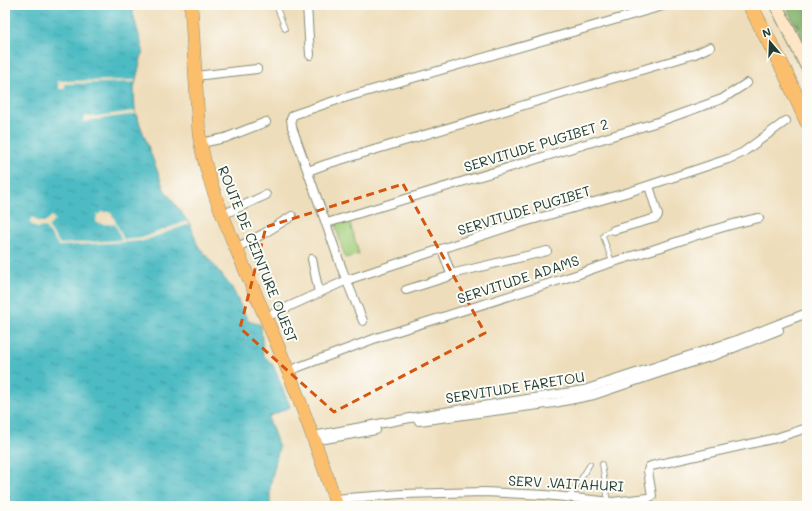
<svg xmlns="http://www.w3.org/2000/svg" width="812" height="511" viewBox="0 0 812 511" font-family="Mali,sans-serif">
<defs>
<pattern id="forest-firs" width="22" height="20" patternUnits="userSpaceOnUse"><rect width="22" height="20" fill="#83b26c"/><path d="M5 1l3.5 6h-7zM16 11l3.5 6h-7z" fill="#6b925a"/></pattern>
<pattern id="water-ripples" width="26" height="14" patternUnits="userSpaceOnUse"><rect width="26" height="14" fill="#4dbbc3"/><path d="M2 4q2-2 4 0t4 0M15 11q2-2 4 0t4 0" fill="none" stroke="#3f999f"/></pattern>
</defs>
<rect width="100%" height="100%" fill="#fdfcf7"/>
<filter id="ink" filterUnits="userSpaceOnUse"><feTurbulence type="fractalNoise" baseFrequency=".025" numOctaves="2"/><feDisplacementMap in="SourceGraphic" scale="8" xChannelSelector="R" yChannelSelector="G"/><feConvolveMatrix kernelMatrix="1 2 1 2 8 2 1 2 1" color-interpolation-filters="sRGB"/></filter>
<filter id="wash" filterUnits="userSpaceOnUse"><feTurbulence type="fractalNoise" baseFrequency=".012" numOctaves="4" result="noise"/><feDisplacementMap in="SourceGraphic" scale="16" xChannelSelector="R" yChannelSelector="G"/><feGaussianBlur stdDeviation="0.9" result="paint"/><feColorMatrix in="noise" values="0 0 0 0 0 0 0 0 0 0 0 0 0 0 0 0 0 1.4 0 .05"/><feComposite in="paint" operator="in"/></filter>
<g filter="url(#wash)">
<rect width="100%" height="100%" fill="#eeddba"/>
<polygon fill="url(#forest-firs)" stroke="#517850" points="785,5 807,5 807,48"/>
<polygon fill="#a4d07d" stroke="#628658" points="349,220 359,254 345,258 335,223"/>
<polygon fill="url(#water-ripples)" stroke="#367c7c" points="5,5 133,5 133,14 143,50 134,88 135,111 164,189 191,226 197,244 232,288 248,321 261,325 263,355 273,365 290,407 268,417 279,447 270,486 270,506 5,506"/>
<g fill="#eeddba">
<polygon points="136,80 135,82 65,84 65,89 59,89 58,81"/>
<polygon points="135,111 136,114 91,120 90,121 84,122 83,117 89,116 90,117"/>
<polygon points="102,212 110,212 112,214 124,240 142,238 187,221 189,224 143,241 59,246 45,227 37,228 29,222 32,217 39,222 45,222 52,216 55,220 48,227 60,244 122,240 115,224 102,224 97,223 96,221 97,215"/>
</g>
</g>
<g filter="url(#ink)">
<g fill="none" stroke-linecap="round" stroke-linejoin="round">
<defs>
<g id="lane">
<polyline points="276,5 285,29"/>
<polyline points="612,262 603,236 605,233 614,230"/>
<polyline points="602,464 608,502"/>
<polyline points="569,498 590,464"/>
</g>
<g id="street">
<polyline points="307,5 310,55"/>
<polyline points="195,76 257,69"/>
<polyline points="201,143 225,138 266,122"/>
<polyline points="308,171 327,164 695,54 710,47"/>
<polyline points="222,215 266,195"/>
<polyline points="327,223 661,121 722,99 747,83"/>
<polyline points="614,230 656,218 658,215 649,186"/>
<polyline points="236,248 263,234 292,216"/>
<polyline points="312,259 319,293"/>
<polyline points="451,274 547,251"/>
<polyline points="406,290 450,276 451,274 443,252 443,249"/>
<polyline points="266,317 347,280 514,225 629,192 728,159 742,153 786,121"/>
<polyline points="363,321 342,269 292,127 291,119 293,115 337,100 666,5"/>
<path d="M288,371L379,337L579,274C604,264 630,257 655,249C689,238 723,225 759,218"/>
<polyline points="419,421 554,403 594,395 659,373 716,355 779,330"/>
<polyline points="313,436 432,414 584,390 740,339 807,313"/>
<polyline points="325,439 376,430"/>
<polyline points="334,499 402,494 485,492 545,495 612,502 648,498 652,496 648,471 649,467 651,466 776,438 807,428"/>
</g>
<polyline id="secondary" points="776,5 807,67"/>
<path id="primary" d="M191,5L199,134C205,174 220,209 235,246C247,274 259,302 271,330C296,387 317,447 337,506"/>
<polyline id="highway" points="750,5 784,70 807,121"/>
</defs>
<use href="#lane" stroke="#868d77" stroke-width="5.5"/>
<use href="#street" stroke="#868d77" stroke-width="10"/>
<use href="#secondary" stroke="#868d77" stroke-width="14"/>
<use href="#primary" stroke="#868d77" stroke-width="14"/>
<use href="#highway" stroke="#868d77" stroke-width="16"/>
<use href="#lane" stroke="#fff" stroke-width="4"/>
<use href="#street" stroke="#fff" stroke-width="8"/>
<use href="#secondary" stroke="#fde5c5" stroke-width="12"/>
<use href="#primary" stroke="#fabe6d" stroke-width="13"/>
<use href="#highway" stroke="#fabe6d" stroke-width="15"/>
</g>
</g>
<path fill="none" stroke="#d45610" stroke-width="3" stroke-dasharray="8 5" stroke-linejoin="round" d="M403,184L485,333L334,412L240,328L266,227Z"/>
<g text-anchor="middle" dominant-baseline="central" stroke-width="4" stroke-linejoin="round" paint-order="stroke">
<g font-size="14" fill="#1f3d34" stroke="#fdfcf7">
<text transform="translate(536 145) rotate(-17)">SERVITUDE PUGIBET 2</text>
<text transform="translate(524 210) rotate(-17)">SERVITUDE PUGIBET</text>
<text transform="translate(258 254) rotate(68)">ROUTE DE CEINTURE OUEST</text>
<text transform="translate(518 279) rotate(-18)">SERVITUDE ADAMS</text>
<text transform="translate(515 387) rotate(-9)">SERVITUDE FARETOU</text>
<text transform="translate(566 483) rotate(3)">SERV .VAITAHURI</text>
</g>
</g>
<rect width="812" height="511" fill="none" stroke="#fdfcf7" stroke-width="20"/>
<g transform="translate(770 42) rotate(341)" stroke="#fdfcf7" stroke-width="3" paint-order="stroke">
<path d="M0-3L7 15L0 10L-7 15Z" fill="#1f3d34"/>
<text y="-6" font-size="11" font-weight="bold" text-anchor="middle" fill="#1f3d34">N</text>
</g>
</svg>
